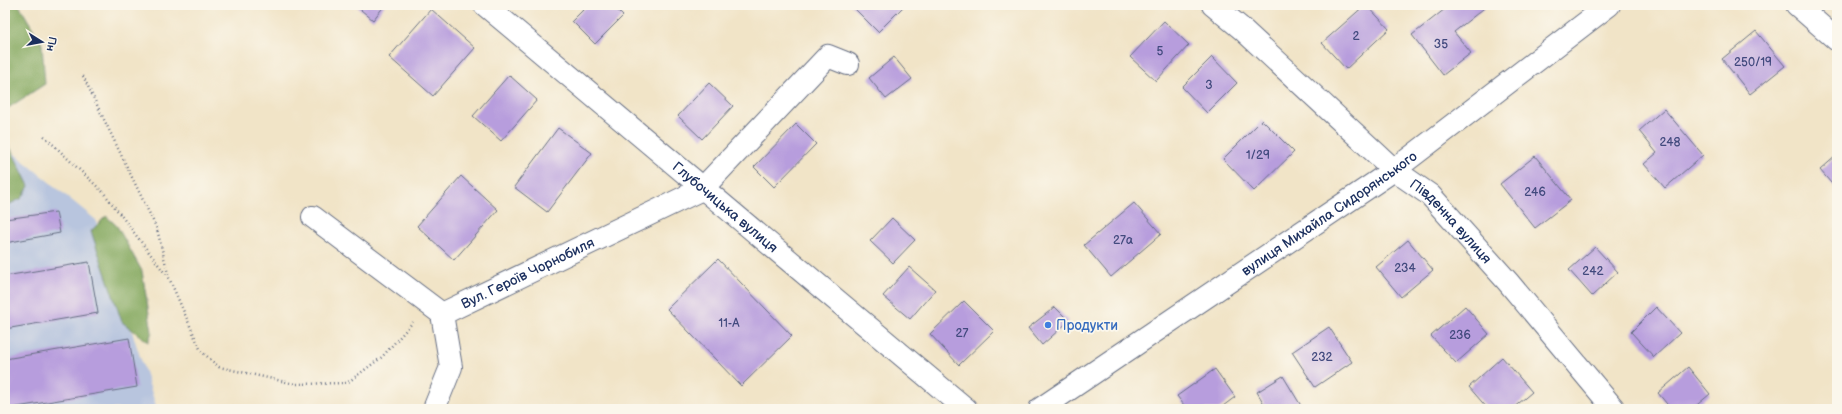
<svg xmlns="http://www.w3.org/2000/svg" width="1842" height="414" viewBox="0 0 1842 414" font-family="'Balsamiq Sans',sans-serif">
<rect width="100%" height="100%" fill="#fbf7ec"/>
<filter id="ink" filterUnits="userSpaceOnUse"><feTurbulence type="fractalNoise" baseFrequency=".025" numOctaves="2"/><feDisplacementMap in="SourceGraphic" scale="8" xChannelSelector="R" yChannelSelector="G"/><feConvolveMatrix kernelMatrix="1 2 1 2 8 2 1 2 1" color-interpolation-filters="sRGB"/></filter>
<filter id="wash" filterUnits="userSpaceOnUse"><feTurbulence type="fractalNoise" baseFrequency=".012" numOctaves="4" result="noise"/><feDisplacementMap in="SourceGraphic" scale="16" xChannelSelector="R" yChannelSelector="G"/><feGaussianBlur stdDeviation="0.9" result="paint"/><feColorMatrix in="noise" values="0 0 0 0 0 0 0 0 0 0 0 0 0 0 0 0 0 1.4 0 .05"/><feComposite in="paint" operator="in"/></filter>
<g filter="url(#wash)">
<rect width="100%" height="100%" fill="#f1e4c7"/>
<polygon fill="#b8c5de" points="5,146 96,220 157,409 5,409"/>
<g fill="#83a75d" stroke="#4f6b5e">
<polygon points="5,5 19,5 42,44 45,84 5,110"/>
<polygon points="5,137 29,186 22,198 6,206"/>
<polygon points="106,216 117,226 142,271 152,332 148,342 122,322 91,231"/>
</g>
<g id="blocks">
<g fill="#b79ddd">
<polygon points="355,5 385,5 373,20"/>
<polygon points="588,5 612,5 623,16 595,44 572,21"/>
<polygon points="851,5 905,5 878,32"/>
<polygon points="1365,5 1367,5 1389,29 1346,69 1322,43"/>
<polygon points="1450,5 1488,5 1454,32 1471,53 1443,75 1412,35"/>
<polygon points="431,9 475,48 433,96 389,57"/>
<polygon points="1164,21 1189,45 1156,81 1130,57"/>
<polygon points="1756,31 1785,66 1750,94 1722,59"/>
<polygon points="894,57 912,79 886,99 869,78"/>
<polygon points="1212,57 1237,83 1207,113 1182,87"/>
<polygon points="509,75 537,100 501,141 473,116"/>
<polygon points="709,83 733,106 702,139 678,116"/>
<polygon points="1664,109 1703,155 1665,188 1644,164 1657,153 1639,131"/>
<polygon points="1262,120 1294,152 1254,191 1223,159"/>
<polygon points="796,124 816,144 774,187 754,167"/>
<polygon points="558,128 592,153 547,212 514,187"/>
<polygon points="1837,155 1837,190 1820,170"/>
<polygon points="1535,156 1571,200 1535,228 1500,184"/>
<polygon points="461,176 498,210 454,260 417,226"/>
<polygon points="1134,203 1161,234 1111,277 1084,245"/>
<polygon points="56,212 60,233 5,243 5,219"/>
<polygon points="892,218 915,240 893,263 870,241"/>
<polygon points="1408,240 1433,270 1401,297 1376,267"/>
<polygon points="1595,247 1618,272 1592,296 1569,270"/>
<polygon points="718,259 792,336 741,386 667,309"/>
<polygon points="89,262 98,313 5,329 5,276"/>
<polygon points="909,267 935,290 910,319 883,296"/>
<polygon points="964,301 994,331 959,365 930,334"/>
<polygon points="1465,306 1489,334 1456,363 1431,336"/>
<polygon points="1055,307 1069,321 1042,345 1028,328"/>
<polygon points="1656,307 1680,333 1654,357 1631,332"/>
<polygon points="1329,327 1352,362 1315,387 1292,352"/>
<polygon points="129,338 137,387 5,409 5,359"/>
<polygon points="1502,357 1532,392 1512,409 1488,409 1469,387"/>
<polygon points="1688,367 1710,394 1692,409 1671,409 1658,393"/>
<polygon points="1215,369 1235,397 1219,409 1187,409 1177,396"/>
<polygon points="1283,376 1303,409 1267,409 1257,392"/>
</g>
</g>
</g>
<g filter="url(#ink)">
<use href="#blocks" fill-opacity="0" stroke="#666e83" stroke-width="1"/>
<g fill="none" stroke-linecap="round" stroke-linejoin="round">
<defs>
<g id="minor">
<path id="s1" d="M485,5L966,409"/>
<path id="s2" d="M1213,5L1242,29L1394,170L1430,195L1508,282L1614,409"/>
<polyline points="1797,5 1837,40"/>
<polyline points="313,217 442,314"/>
<path id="s3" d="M434,409L451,367L442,314L702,189L828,56L848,64"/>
<path id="s4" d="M1040,409L1394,170L1609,5"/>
</g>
</defs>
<use href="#minor" stroke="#666e83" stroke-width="24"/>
<g stroke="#666e83" stroke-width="2.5" stroke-dasharray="1 3" stroke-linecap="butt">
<polyline points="83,76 157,229 169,278 201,351 219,367 295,384 347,383 382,357 413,322"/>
<polyline points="44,136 104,193 167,276"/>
</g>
<use href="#minor" stroke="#fff" stroke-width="22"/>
</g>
</g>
<circle fill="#3f7fe0" stroke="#fbf7ec" stroke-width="1.5" cx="1048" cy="325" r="4"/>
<g text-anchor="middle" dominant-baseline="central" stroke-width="3.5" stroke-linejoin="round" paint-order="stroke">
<g font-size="12" fill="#424a7e">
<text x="1356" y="36">2</text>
<text x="1441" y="44">35</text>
<text x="1160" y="51">5</text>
<text x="1753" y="62">250/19</text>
<text x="1209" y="85">3</text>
<text x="1670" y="142">248</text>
<text x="1258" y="155">1/29</text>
<text x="1535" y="192">246</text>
<text x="1123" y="240">27а</text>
<text x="1405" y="268">234</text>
<text x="1593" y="271">242</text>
<text x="729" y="323">11-А</text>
<text x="962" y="333">27</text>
<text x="1460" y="335">236</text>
<text x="1322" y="357">232</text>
</g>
<g font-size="14" fill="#1b2f5e" stroke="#fbf7ec">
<text stroke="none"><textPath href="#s1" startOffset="314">Глубочицька вулиця</textPath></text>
<text stroke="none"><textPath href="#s4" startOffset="349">вулиця Михайла Сидорянського</textPath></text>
<text stroke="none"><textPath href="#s2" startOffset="322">Південна вулиця</textPath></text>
<text stroke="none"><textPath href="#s3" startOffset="194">Вул. Героїв Чорнобиля</textPath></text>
</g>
<g font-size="14" fill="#366cbe" stroke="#fbf7ec" text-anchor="start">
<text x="1056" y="325">Продукти</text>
</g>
</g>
<rect width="1842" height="414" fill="none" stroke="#fbf7ec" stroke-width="20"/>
<g transform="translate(42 42) rotate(101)" stroke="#fbf7ec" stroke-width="3" paint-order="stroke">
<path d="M0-3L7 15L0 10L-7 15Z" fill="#1b2f5e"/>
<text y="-6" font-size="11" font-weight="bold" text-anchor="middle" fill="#1b2f5e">Пн</text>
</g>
</svg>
